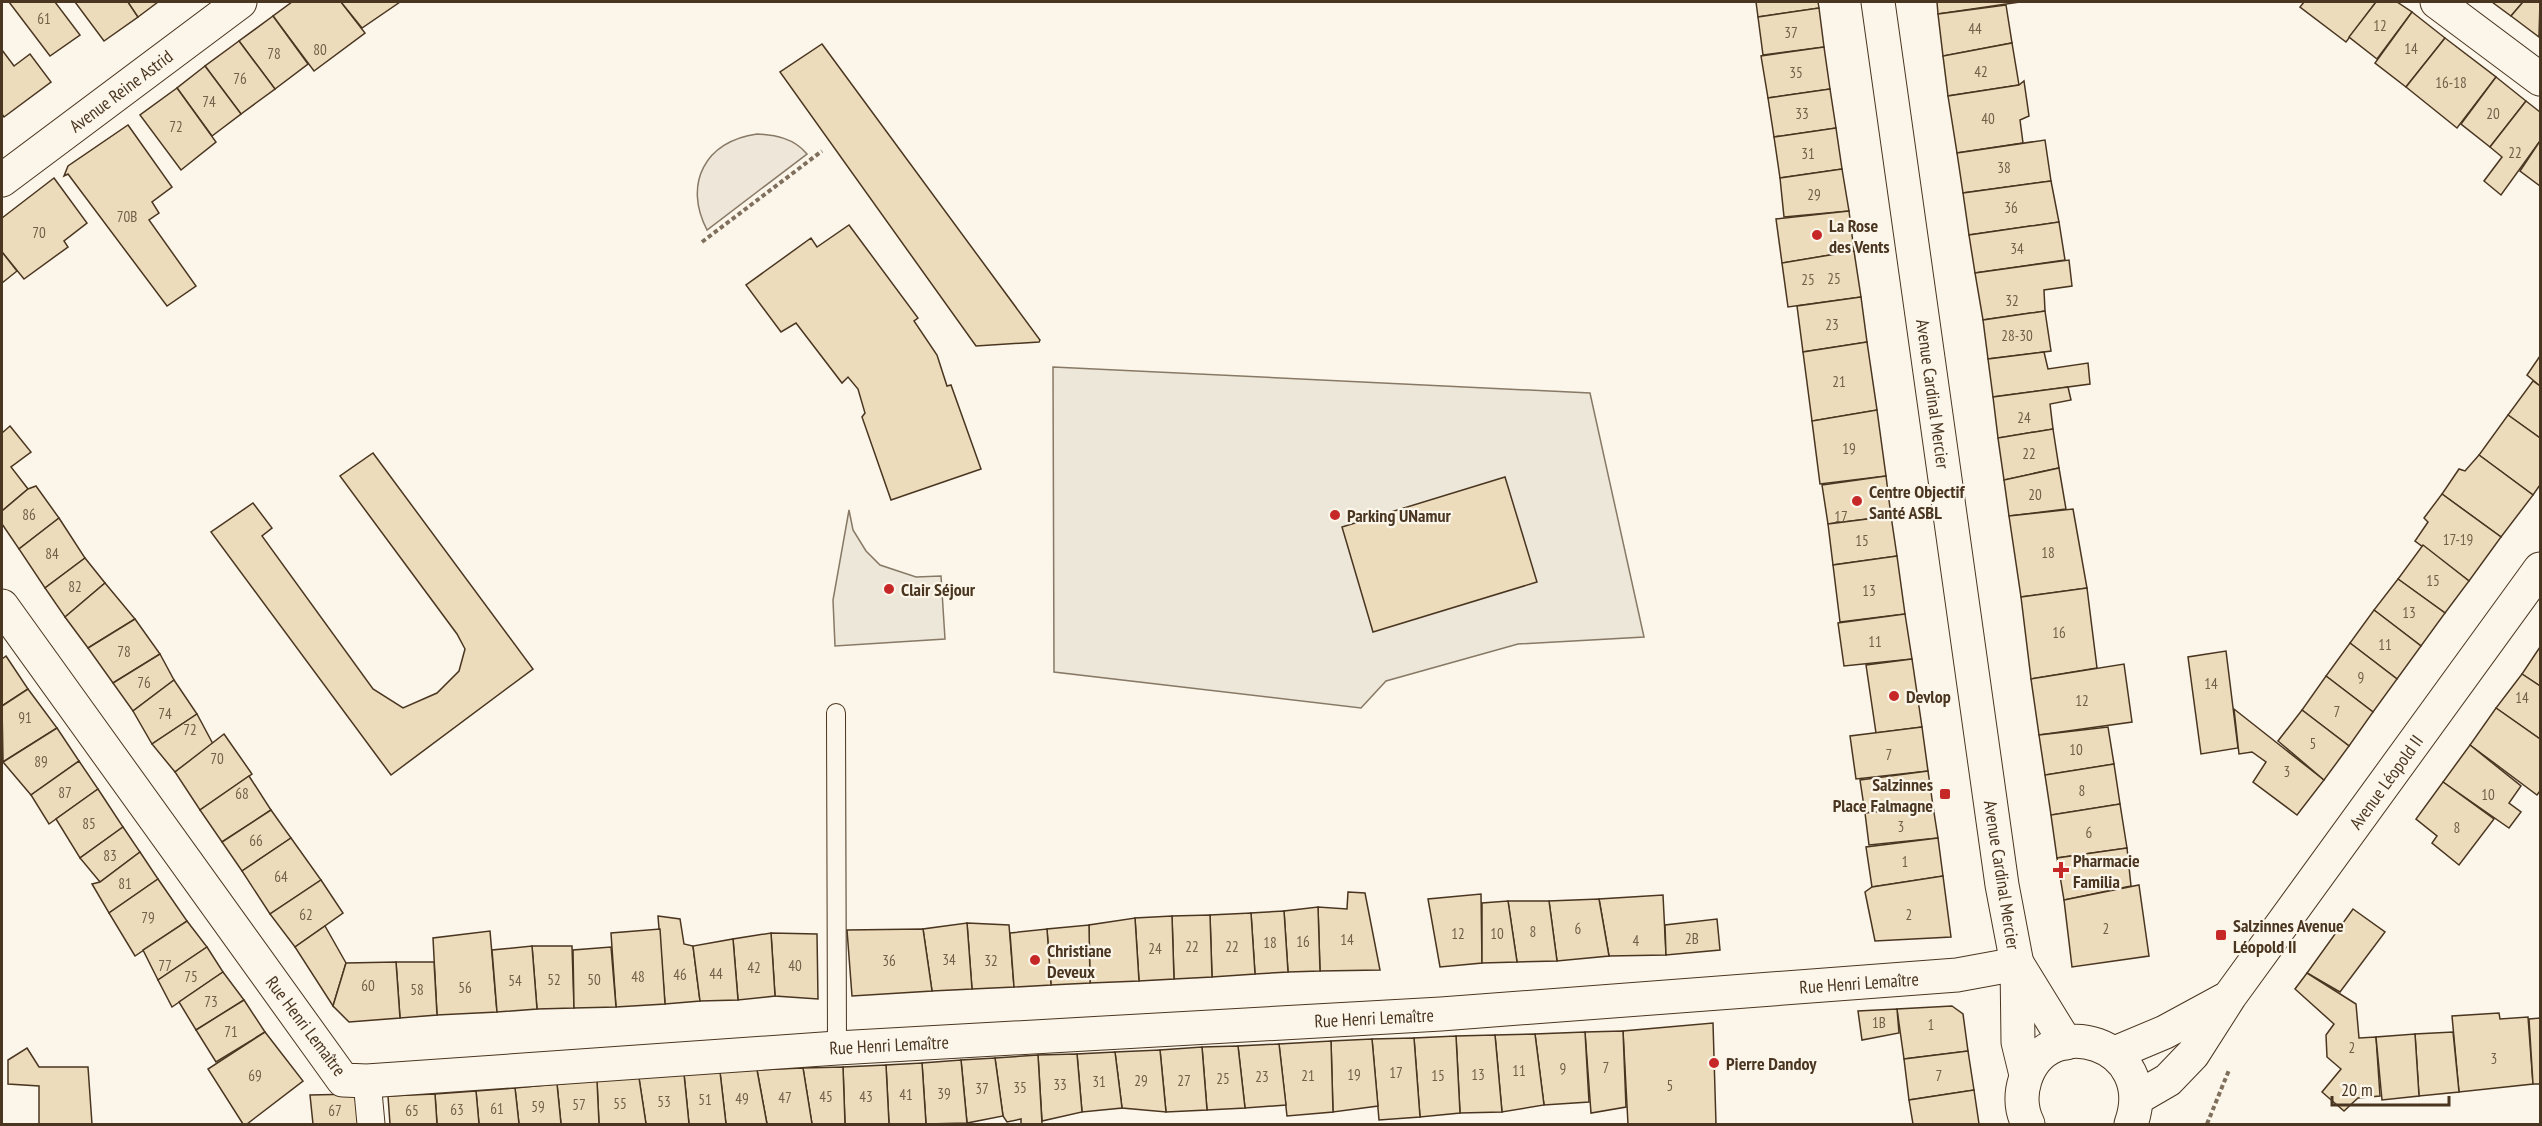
<svg xmlns="http://www.w3.org/2000/svg" width="2542" height="1126" viewBox="0 0 2542 1126" font-family="'PT Sans Narrow',sans-serif">
<rect width="100%" height="100%" fill="#fbf6e9"/>
<path fill="#ede6d9" stroke="#887966" stroke-width="1.5" d="M757,134C775,135 794,138 807,154L707,230C683,184 705,141 757,134Z"/>
<g fill="#ede7d9" stroke="#887966" stroke-width="1.5">
<polygon points="1053,367 1590,393 1644,637 1518,644 1386,681 1361,708 1054,672"/>
<polygon points="849,510 853,530 866,551 880,565 916,577 941,576 945,639 835,646 833,600"/>
</g>
<g fill="#ecdcbc" stroke="#4a3520" stroke-width="1.5">
<polygon points="9,2 55,2 80,35 50,56"/>
<polygon points="75,2 128,2 138,17 104,41"/>
<polygon points="128,2 158,2 138,17"/>
<polygon points="292,2 341,2 365,33 314,71 273,16"/>
<polygon points="341,2 400,2 362,28"/>
<polygon points="1756,2 1818,2 1819,8 1758,17"/>
<polygon points="1937,2 2020,2 1938,14"/>
<polygon points="2304,2 2376,2 2346,42 2300,7"/>
<polygon points="2376,2 2397,2 2412,12 2377,59 2349,37"/>
<polygon points="2492,2 2523,2 2511,16"/>
<polygon points="2523,2 2540,2 2539,37 2511,16"/>
<polygon points="2006,5 2012,43 1943,56 1938,14"/>
<polygon points="1819,8 1824,47 1763,55 1758,17"/>
<polygon points="2412,12 2445,38 2406,87 2375,63"/>
<polygon points="273,16 308,64 275,89 239,41"/>
<polygon points="2445,38 2496,77 2457,128 2406,87"/>
<polygon points="239,41 275,89 241,114 205,66"/>
<polygon points="2012,43 2019,85 1948,96 1943,56"/>
<polygon points="822,44 1040,340 1039,342 976,346 780,72"/>
<polygon points="1824,47 1830,89 1768,98 1761,56"/>
<polygon points="2,50 14,66 30,54 51,82 4,117 2,114"/>
<polygon points="205,66 241,114 212,136 177,88"/>
<polygon points="2496,77 2526,101 2490,147 2461,124"/>
<polygon points="2024,81 2029,116 2020,120 2023,143 1957,153 1948,96 2019,85"/>
<polygon points="177,88 216,142 181,170 140,115"/>
<polygon points="1830,89 1836,128 1774,137 1768,98"/>
<polygon points="2526,101 2540,112 2540,141 2501,195 2484,181 2502,157 2490,147"/>
<polygon points="128,125 172,187 152,202 159,213 149,220 196,286 167,306 68,174 64,176 68,166"/>
<polygon points="1836,128 1842,169 1780,178 1774,137"/>
<polygon points="2045,140 2051,181 1963,193 1957,153"/>
<polygon points="2540,141 2540,186 2520,171"/>
<polygon points="1842,169 1849,211 1784,217 1780,178"/>
<polygon points="54,178 87,223 64,241 68,247 24,279 2,252 2,218"/>
<polygon points="2051,181 2059,222 1969,235 1963,193"/>
<polygon points="1849,211 1854,251 1782,263 1776,219"/>
<polygon points="2059,222 2065,260 1975,273 1969,235"/>
<polygon points="849,225 918,318 914,321 937,355 947,386 951,385 981,469 891,500 862,417 865,413 858,389 848,377 842,383 796,323 781,332 746,285 811,238 817,247"/>
<polygon points="1854,251 1861,297 1788,307 1782,263"/>
<polygon points="2,252 17,271 2,283"/>
<polygon points="2069,260 2072,286 2044,290 2045,311 1983,320 1975,273"/>
<polygon points="1861,297 1867,342 1803,352 1797,306"/>
<polygon points="2045,311 2051,351 1988,359 1983,320"/>
<polygon points="1867,342 1877,410 1812,421 1803,352"/>
<polygon points="2044,352 2048,369 2088,363 2090,384 1993,397 1988,359"/>
<polygon points="2540,356 2540,386 2527,375"/>
<polygon points="2533,381 2540,386 2540,438 2508,415"/>
<polygon points="2068,387 2071,400 2050,404 2053,429 1998,438 1993,397"/>
<polygon points="1877,410 1886,476 1820,484 1812,421"/>
<polygon points="2508,415 2540,438 2540,485 2533,495 2479,455"/>
<polygon points="10,426 31,452 11,467 28,489 2,511 2,433"/>
<polygon points="2053,429 2059,468 2004,480 1998,438"/>
<polygon points="373,453 533,669 391,775 211,532 253,503 272,528 262,536 373,689 403,708 437,693 459,671 465,649 457,634 340,476"/>
<polygon points="2479,455 2533,495 2501,537 2442,494 2459,469 2465,471"/>
<polygon points="2059,468 2066,509 2009,516 2004,480"/>
<polygon points="1886,476 1891,516 1828,524 1822,485"/>
<polygon points="1505,477 1537,582 1373,632 1342,527"/>
<polygon points="36,486 59,518 19,549 2,524 2,511 28,489"/>
<polygon points="2442,494 2501,537 2469,581 2415,541 2428,522 2424,518"/>
<polygon points="2073,509 2087,588 2021,597 2009,516"/>
<polygon points="1891,516 1897,556 1833,565 1828,524"/>
<polygon points="59,518 85,558 45,588 19,549"/>
<polygon points="2423,545 2469,581 2445,613 2398,579"/>
<polygon points="1897,556 1905,614 1840,622 1833,565"/>
<polygon points="85,558 105,583 65,617 45,588"/>
<polygon points="2398,579 2445,613 2421,646 2374,610"/>
<polygon points="105,583 135,619 88,648 65,617"/>
<polygon points="2087,588 2097,668 2031,679 2021,597"/>
<polygon points="2374,610 2421,646 2397,679 2350,643"/>
<polygon points="1905,614 1912,659 1844,666 1838,623"/>
<polygon points="135,619 160,654 113,683 88,648"/>
<polygon points="2350,643 2397,679 2373,712 2326,676"/>
<polygon points="2540,647 2540,686 2522,674"/>
<polygon points="2226,651 2238,748 2201,754 2188,657"/>
<polygon points="160,654 174,680 133,711 113,683"/>
<polygon points="6,656 28,689 2,706 2,659"/>
<polygon points="1912,659 1922,727 1876,733 1866,665"/>
<polygon points="2124,664 2132,722 2039,735 2031,679"/>
<polygon points="2522,674 2540,686 2540,739 2496,708"/>
<polygon points="2326,676 2373,712 2349,746 2302,710"/>
<polygon points="174,680 197,714 152,744 133,711"/>
<polygon points="28,689 57,728 3,762 2,706"/>
<polygon points="2496,708 2540,739 2540,791 2537,795 2470,745"/>
<polygon points="2234,709 2324,780 2297,815 2253,782 2266,762 2252,752 2239,754"/>
<polygon points="2302,710 2349,746 2324,780 2278,741"/>
<polygon points="197,714 213,744 175,772 152,744"/>
<polygon points="1922,727 1928,771 1856,779 1850,736"/>
<polygon points="2108,727 2114,764 2045,775 2039,735"/>
<polygon points="57,728 79,761 31,795 3,762"/>
<polygon points="224,734 252,774 200,810 175,772"/>
<polygon points="2470,745 2521,786 2509,803 2521,812 2509,828 2443,782"/>
<polygon points="79,761 98,789 49,824 31,795"/>
<polygon points="2114,764 2120,804 2051,815 2045,775"/>
<polygon points="1928,771 1933,806 1865,813 1860,780"/>
<polygon points="249,776 271,810 222,842 200,810"/>
<polygon points="2443,782 2494,819 2459,865 2432,843 2437,836 2416,819"/>
<polygon points="98,789 123,827 80,858 56,819"/>
<polygon points="2120,804 2127,848 2057,858 2051,815"/>
<polygon points="1933,806 1938,838 1869,845 1865,813"/>
<polygon points="271,810 291,838 242,871 222,842"/>
<polygon points="123,827 140,852 100,882 80,858"/>
<polygon points="291,838 321,880 270,914 242,871"/>
<polygon points="1938,838 1943,876 1872,887 1866,847"/>
<polygon points="2127,848 2131,886 2064,900 2057,858"/>
<polygon points="140,852 158,879 109,913 92,884 100,882"/>
<polygon points="1943,876 1951,937 1875,941 1865,892 1872,887"/>
<polygon points="158,879 187,921 135,956 109,913"/>
<polygon points="321,880 343,913 295,947 270,914"/>
<polygon points="2139,885 2149,956 2072,967 2064,900"/>
<polygon points="1348,892 1365,893 1380,970 1320,971 1318,907 1347,909"/>
<polygon points="1481,894 1482,963 1440,967 1428,899"/>
<polygon points="1663,895 1666,955 1609,956 1599,899"/>
<polygon points="1599,899 1609,956 1557,961 1549,901"/>
<polygon points="1508,901 1549,901 1557,961 1517,962"/>
<polygon points="1508,901 1517,962 1482,963 1482,903"/>
<polygon points="1318,907 1320,971 1288,972 1284,911"/>
<polygon points="2353,909 2385,932 2340,992 2307,973"/>
<polygon points="1284,911 1288,972 1255,974 1251,913"/>
<polygon points="1251,913 1255,974 1212,977 1210,915"/>
<polygon points="1210,915 1212,977 1174,979 1172,916"/>
<polygon points="658,916 680,919 684,944 693,946 700,1001 665,1004"/>
<polygon points="1172,916 1174,979 1139,981 1135,918"/>
<polygon points="1135,918 1139,981 1090,983 1089,925"/>
<polygon points="1717,919 1720,950 1666,955 1665,925"/>
<polygon points="187,921 207,947 158,980 143,950"/>
<polygon points="967,923 1009,925 1014,987 972,989"/>
<polygon points="967,923 972,989 932,991 923,929"/>
<polygon points="1089,925 1090,983 1051,985 1047,929"/>
<polygon points="325,926 346,963 333,1006 295,947"/>
<polygon points="660,929 665,1004 616,1007 611,933"/>
<polygon points="923,929 932,991 852,996 847,930"/>
<polygon points="1047,929 1051,985 1014,987 1010,933"/>
<polygon points="490,931 497,1012 437,1015 433,938"/>
<polygon points="771,933 817,934 818,999 775,996"/>
<polygon points="771,933 775,996 738,1000 733,939"/>
<polygon points="733,939 738,1000 700,1001 693,946"/>
<polygon points="532,946 572,946 574,1008 537,1009"/>
<polygon points="532,946 537,1009 497,1012 492,950"/>
<polygon points="207,947 223,972 172,1007 158,980"/>
<polygon points="611,947 616,1007 574,1008 573,950"/>
<polygon points="396,962 434,962 437,1015 400,1018"/>
<polygon points="396,962 400,1018 349,1022 333,1006 346,963"/>
<polygon points="223,972 244,1000 196,1030 179,1002"/>
<polygon points="2307,973 2356,1004 2359,1038 2376,1037 2380,1096 2358,1098 2344,1111 2322,1092 2341,1069 2327,1057 2326,1035 2334,1024 2295,989"/>
<polygon points="244,1000 265,1032 216,1062 196,1030"/>
<polygon points="1952,1006 1963,1014 1968,1051 1904,1059 1897,1009"/>
<polygon points="1897,1009 1899,1033 1862,1040 1858,1011"/>
<polygon points="2499,1013 2500,1019 2528,1017 2533,1084 2459,1092 2452,1016"/>
<polygon points="2540,1018 2540,1084 2533,1084 2529,1019"/>
<polygon points="1713,1023 1716,1124 1628,1124 1623,1031"/>
<polygon points="1623,1031 1626,1107 1591,1113 1585,1032"/>
<polygon points="265,1032 303,1081 247,1124 243,1124 208,1069"/>
<polygon points="1585,1032 1589,1102 1544,1105 1535,1034"/>
<polygon points="2453,1032 2459,1092 2419,1096 2415,1034"/>
<polygon points="1535,1034 1544,1105 1502,1112 1495,1035"/>
<polygon points="2415,1034 2419,1096 2382,1100 2376,1037"/>
<polygon points="1495,1035 1502,1112 1460,1113 1456,1036"/>
<polygon points="1456,1036 1460,1113 1420,1117 1414,1038"/>
<polygon points="1414,1038 1420,1117 1379,1120 1372,1039"/>
<polygon points="1372,1039 1378,1106 1333,1112 1331,1041"/>
<polygon points="1331,1041 1333,1112 1287,1116 1279,1044"/>
<polygon points="1279,1044 1286,1105 1245,1108 1238,1046"/>
<polygon points="1238,1046 1245,1108 1207,1110 1202,1047"/>
<polygon points="1202,1047 1207,1110 1166,1112 1160,1050"/>
<polygon points="27,1048 39,1067 88,1067 92,1124 39,1124 39,1086 8,1084 8,1060"/>
<polygon points="1160,1050 1166,1112 1122,1108 1115,1052"/>
<polygon points="1968,1051 1974,1090 1909,1100 1904,1059"/>
<polygon points="1115,1052 1122,1108 1082,1112 1077,1054"/>
<polygon points="1077,1054 1082,1112 1042,1121 1038,1055"/>
<polygon points="1038,1055 1042,1124 1021,1124 1021,1119 1007,1122 1003,1116 995,1058"/>
<polygon points="995,1058 1003,1116 967,1123 961,1060"/>
<polygon points="961,1060 967,1123 926,1124 922,1063"/>
<polygon points="922,1063 926,1124 889,1124 886,1065"/>
<polygon points="886,1065 889,1124 845,1124 843,1067"/>
<polygon points="843,1067 845,1124 812,1124 803,1068"/>
<polygon points="803,1068 812,1124 767,1124 757,1070"/>
<polygon points="757,1070 767,1124 726,1124 720,1072"/>
<polygon points="720,1072 726,1124 689,1124 684,1074"/>
<polygon points="684,1074 689,1124 646,1124 639,1078"/>
<polygon points="639,1078 646,1124 599,1124 597,1081"/>
<polygon points="597,1081 599,1124 561,1124 557,1084"/>
<polygon points="557,1084 561,1124 519,1124 515,1088"/>
<polygon points="515,1088 519,1124 479,1124 476,1091"/>
<polygon points="1974,1090 1979,1124 1913,1124 1909,1100"/>
<polygon points="476,1091 479,1124 437,1124 435,1094"/>
<polygon points="357,1094 359,1124 313,1124 310,1095"/>
<polygon points="435,1094 437,1124 390,1124 388,1096"/>
</g>
<g fill="none" stroke-linecap="round" stroke-linejoin="round">
<defs>
<polyline id="service" points="836,713 837,1048"/>
<polyline id="pedestrian" points="367,1081 371,1124"/>
<g id="minor">
<polyline points="2437,2 2540,79"/>
<polyline points="2,606 343,1080 367,1081 837,1048 1441,1014 1957,975 2017,964"/>
</g>
<g id="secondary">
<polyline points="2,180 240,2"/>
<polyline points="2115,1053 2165,1032 2224,1000"/>
<polyline points="2137,1098 2168,1080 2193,1054 2230,996 2540,569"/>
</g>
<g id="primary">
<polyline points="1878,2 2002,885 2017,964 2018,1042 2026,1075"/>
<polyline points="2018,965 2066,1043"/>
<path d="M2028,1124C2021,1110 2020,1096 2025,1080C2047,1009 2160,1043 2131,1124"/>
</g>
</defs>
<use href="#service" stroke="#4a3520" stroke-width="20"/>
<use href="#pedestrian" stroke="#4a3520" stroke-width="29"/>
<use href="#minor" stroke="#4a3520" stroke-width="35"/>
<use href="#secondary" stroke="#4a3520" stroke-width="35"/>
<use href="#primary" stroke="#4a3520" stroke-width="35"/>
<g stroke="#7f6f5c" stroke-width="4" stroke-dasharray="4.5 3" stroke-linecap="butt">
<polyline points="702,242 822,151"/>
<polyline points="2207,1124 2229,1070"/>
</g>
<use href="#service" stroke="#fbf6e9" stroke-width="18"/>
<use href="#pedestrian" stroke="#fbf6e9" stroke-width="27"/>
<use href="#minor" stroke="#fbf6e9" stroke-width="33"/>
<use href="#secondary" stroke="#fbf6e9" stroke-width="33"/>
<use href="#primary" stroke="#fbf6e9" stroke-width="33"/>
</g>
<g fill="#c62828" stroke="#fbf6e9" stroke-width="2">
<circle cx="1817" cy="235" r="6"/>
<circle cx="1857" cy="501" r="6"/>
<circle cx="1335" cy="515" r="6"/>
<circle cx="889" cy="589" r="6"/>
<circle cx="1894" cy="696" r="6"/>
<rect x="1939" y="788" width="12" height="12" rx="3"/>
<path d="M2058 861h6v6h6v6h-6v6h-6v-6h-6v-6h6z"/>
<rect x="2215" y="929" width="12" height="12" rx="3"/>
<circle cx="1035" cy="960" r="6"/>
<circle cx="1714" cy="1063" r="6"/>
</g>
<g text-anchor="middle" dominant-baseline="central" stroke-width="4.5" stroke-linejoin="round" paint-order="stroke">
<g font-size="15" fill="#725f47">
<text x="44" y="18">61</text>
<text x="2380" y="25">12</text>
<text x="1975" y="28">44</text>
<text x="1791" y="32">37</text>
<text x="2411" y="48">14</text>
<text x="320" y="49">80</text>
<text x="274" y="53">78</text>
<text x="1981" y="71">42</text>
<text x="1796" y="72">35</text>
<text x="240" y="78">76</text>
<text x="2451" y="82">16-18</text>
<text x="209" y="101">74</text>
<text x="1802" y="113">33</text>
<text x="2493" y="113">20</text>
<text x="1988" y="118">40</text>
<text x="176" y="126">72</text>
<text x="2515" y="152">22</text>
<text x="1808" y="153">31</text>
<text x="2004" y="167">38</text>
<text x="1814" y="194">29</text>
<text x="2011" y="207">36</text>
<text x="127" y="216">70B</text>
<text x="39" y="232">70</text>
<text x="2017" y="248">34</text>
<text x="1834" y="278">25</text>
<text x="1808" y="279">25</text>
<text x="2012" y="300">32</text>
<text x="1832" y="324">23</text>
<text x="2017" y="335">28-30</text>
<text x="1839" y="381">21</text>
<text x="2024" y="417">24</text>
<text x="1849" y="448">19</text>
<text x="2029" y="453">22</text>
<text x="2035" y="494">20</text>
<text x="29" y="514">86</text>
<text x="1841" y="516">17</text>
<text x="2458" y="539">17-19</text>
<text x="1862" y="540">15</text>
<text x="2048" y="552">18</text>
<text x="52" y="553">84</text>
<text x="2433" y="580">15</text>
<text x="75" y="586">82</text>
<text x="1869" y="590">13</text>
<text x="2409" y="612">13</text>
<text x="2059" y="632">16</text>
<text x="1875" y="641">11</text>
<text x="2385" y="644">11</text>
<text x="124" y="651">78</text>
<text x="2361" y="677">9</text>
<text x="144" y="682">76</text>
<text x="2211" y="683">14</text>
<text x="2522" y="697">14</text>
<text x="2082" y="700">12</text>
<text x="2337" y="711">7</text>
<text x="165" y="713">74</text>
<text x="25" y="717">91</text>
<text x="190" y="729">72</text>
<text x="2313" y="743">5</text>
<text x="2076" y="749">10</text>
<text x="1889" y="754">7</text>
<text x="217" y="758">70</text>
<text x="41" y="761">89</text>
<text x="2287" y="771">3</text>
<text x="2082" y="790">8</text>
<text x="65" y="792">87</text>
<text x="242" y="793">68</text>
<text x="2488" y="794">10</text>
<text x="89" y="823">85</text>
<text x="1901" y="826">3</text>
<text x="2457" y="827">8</text>
<text x="2089" y="832">6</text>
<text x="256" y="840">66</text>
<text x="110" y="855">83</text>
<text x="1905" y="861">1</text>
<text x="281" y="876">64</text>
<text x="125" y="883">81</text>
<text x="306" y="914">62</text>
<text x="1909" y="914">2</text>
<text x="148" y="917">79</text>
<text x="1578" y="928">6</text>
<text x="2106" y="928">2</text>
<text x="1533" y="931">8</text>
<text x="1458" y="933">12</text>
<text x="1497" y="933">10</text>
<text x="1692" y="938">2B</text>
<text x="1347" y="939">14</text>
<text x="1636" y="940">4</text>
<text x="1303" y="941">16</text>
<text x="1270" y="942">18</text>
<text x="1192" y="946">22</text>
<text x="1232" y="946">22</text>
<text x="1155" y="948">24</text>
<text x="949" y="959">34</text>
<text x="889" y="960">36</text>
<text x="991" y="960">32</text>
<text x="165" y="965">77</text>
<text x="795" y="965">40</text>
<text x="754" y="967">42</text>
<text x="716" y="973">44</text>
<text x="680" y="974">46</text>
<text x="191" y="976">75</text>
<text x="638" y="976">48</text>
<text x="554" y="979">52</text>
<text x="594" y="979">50</text>
<text x="515" y="980">54</text>
<text x="368" y="985">60</text>
<text x="465" y="987">56</text>
<text x="417" y="989">58</text>
<text x="211" y="1001">73</text>
<text x="1879" y="1022">1B</text>
<text x="1931" y="1024">1</text>
<text x="231" y="1031">71</text>
<text x="2352" y="1047">2</text>
<text x="2494" y="1058">3</text>
<text x="1606" y="1067">7</text>
<text x="1563" y="1068">9</text>
<text x="1519" y="1070">11</text>
<text x="1396" y="1072">17</text>
<text x="1354" y="1074">19</text>
<text x="1478" y="1074">13</text>
<text x="255" y="1075">69</text>
<text x="1308" y="1075">21</text>
<text x="1438" y="1075">15</text>
<text x="1939" y="1075">7</text>
<text x="1262" y="1076">23</text>
<text x="1223" y="1078">25</text>
<text x="1141" y="1080">29</text>
<text x="1184" y="1080">27</text>
<text x="1099" y="1081">31</text>
<text x="1060" y="1084">33</text>
<text x="1670" y="1085">5</text>
<text x="1020" y="1087">35</text>
<text x="982" y="1088">37</text>
<text x="944" y="1093">39</text>
<text x="906" y="1094">41</text>
<text x="826" y="1096">45</text>
<text x="866" y="1096">43</text>
<text x="785" y="1097">47</text>
<text x="742" y="1098">49</text>
<text x="705" y="1099">51</text>
<text x="664" y="1101">53</text>
<text x="620" y="1103">55</text>
<text x="579" y="1104">57</text>
<text x="538" y="1106">59</text>
<text x="497" y="1108">61</text>
<text x="457" y="1109">63</text>
<text x="335" y="1110">67</text>
<text x="412" y="1110">65</text>
</g>
<g font-size="18" fill="#4a3520" stroke="#fbf6e9">
<text transform="translate(121 91) rotate(-37)">Avenue Reine Astrid</text>
<text transform="translate(1933 394) rotate(82)">Avenue Cardinal Mercier</text>
<text transform="translate(2386 782) rotate(-54)">Avenue Léopold II</text>
<text transform="translate(2002 875) rotate(81)">Avenue Cardinal Mercier</text>
<text transform="translate(1859 983) rotate(-4)">Rue Henri Lemaître</text>
<text transform="translate(1374 1018) rotate(-3)">Rue Henri Lemaître</text>
<text transform="translate(306 1026) rotate(53)">Rue Henri Lemaître</text>
<text transform="translate(889 1045) rotate(-3)">Rue Henri Lemaître</text>
</g>
<g font-size="18" font-weight="bold" fill="#4a3520" stroke="#fbf6e9" text-anchor="start">
<text x="1829" y="225">La Rose<tspan x="1829" dy="21">des Vents</tspan></text>
<text x="1869" y="491">Centre Objectif<tspan x="1869" dy="21">Santé ASBL</tspan></text>
<text x="1347" y="515">Parking UNamur</text>
<text x="901" y="589">Clair Séjour</text>
<text x="1906" y="696">Devlop</text>
<text x="1933" y="784" text-anchor="end">Salzinnes<tspan x="1933" dy="21">Place Falmagne</tspan></text>
<text x="2073" y="860">Pharmacie<tspan x="2073" dy="21">Familia</tspan></text>
<text x="2233" y="925">Salzinnes Avenue<tspan x="2233" dy="21">Léopold II</tspan></text>
<text x="1047" y="950">Christiane<tspan x="1047" dy="21">Deveux</tspan></text>
<text x="1726" y="1063">Pierre Dandoy</text>
</g>
</g>
<rect width="2542" height="1126" fill="none" stroke="#4a3520" stroke-width="6"/>
<path d="M2332 1096v9h117v-9" fill="none" stroke="#4a3520" stroke-width="3"/>
<text x="2341" y="1096" font-size="18" fill="#4a3520" stroke="#fbf6e9" stroke-width="4.5" paint-order="stroke">20 m</text>
</svg>
